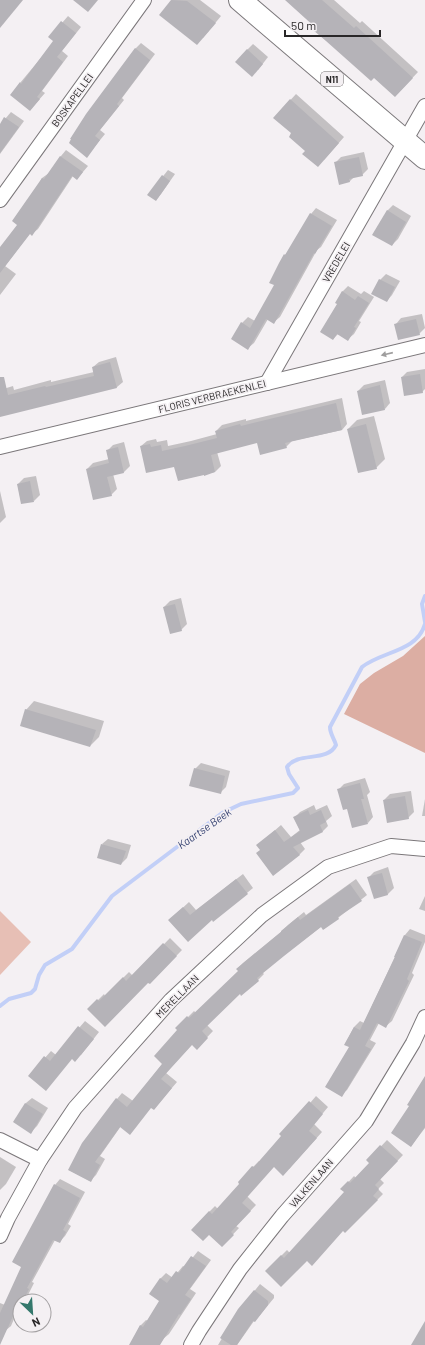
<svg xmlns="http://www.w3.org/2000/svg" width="425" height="1345" viewBox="0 0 425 1345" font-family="Barlow,sans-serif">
<rect width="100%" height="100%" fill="#f4f0f3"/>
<polygon fill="#e7bfb5" points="0,911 31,942 0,975"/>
<polygon fill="#dcaea3" points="425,636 425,753 344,714 360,684 374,673 403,656"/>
<g fill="#0003">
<polygon points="172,0 200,0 221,16 203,38 161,15"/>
<polygon points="291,0 334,0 360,23 362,21 418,72 401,90 374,77 317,28"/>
<polygon points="68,16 81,27 62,51 68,56 42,91 45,93 30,110 20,83 55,41 50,37"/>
<polygon points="141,43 155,54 122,98 124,100 100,130 105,134 87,156 70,143 135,49"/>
<polygon points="253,44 268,57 258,70 247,50"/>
<polygon points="296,94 344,137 324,160 306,151 293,133 275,117"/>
<polygon points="11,112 24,121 0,154 0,125"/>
<polygon points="66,150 88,166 77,179 73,176 38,229 32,234 30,233 5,266 16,274 0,295 0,249 18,225 42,178 49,173 61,156"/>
<polygon points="364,152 368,169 362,175 354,177 349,182 335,163 341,157"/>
<polygon points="168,170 175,174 161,194 156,200 148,195"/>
<polygon points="393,205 411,216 398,239 392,245 387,211"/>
<polygon points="316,208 337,220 321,247 317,250 280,317 274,322 268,319 254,343 248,348 242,323 248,317 255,321 275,285 285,255 289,251 311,214"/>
<polygon points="386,274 400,281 392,295 387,301 373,293 380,280"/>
<polygon points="348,286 361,294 364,291 374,297 359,321 361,322 354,334 348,339 338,334 333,339 342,292"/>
<polygon points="422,314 425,328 419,334 396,324 401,318"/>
<polygon points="116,357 123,382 117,387 0,416 0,390 13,386 14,390 51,380 51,382 94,372 93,367 99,362"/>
<polygon points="425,369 425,389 422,392 402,377 407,372"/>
<polygon points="385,380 390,403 385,409 358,391 364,385"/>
<polygon points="342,398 347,424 342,430 292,441 286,447 258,442 217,452 221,466 215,472 179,480 175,465 141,446 147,441 156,439 157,442 167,440 168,446 191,441 217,434 216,431 222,425 246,419 246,421"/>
<polygon points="374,416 385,459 376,468 348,429 357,420"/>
<polygon points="124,442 130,466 124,472 113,474 117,489 111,495 87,469 93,463 109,459 107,451 113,445"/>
<polygon points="36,476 40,495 34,501 18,484 24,478"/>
<polygon points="0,491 6,517 0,523"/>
<polygon points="181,598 187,624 181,630 164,607 170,601"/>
<polygon points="34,701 104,721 99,737 90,746 26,710"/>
<polygon points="201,763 230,771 226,787 220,793 195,769"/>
<polygon points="365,778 370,792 367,795 373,817 368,823 347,807 338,790 344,784"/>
<polygon points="411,791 414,812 408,818 384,800 390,794"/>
<polygon points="425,799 425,816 422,816"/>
<polygon points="314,805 316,810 327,805 332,816 326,821 328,826 323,831 300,842 305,849 299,855 261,850 258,845 281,825 291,837 300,830 295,817 300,812"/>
<polygon points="108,839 131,845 127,858 121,864 102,844"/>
<polygon points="388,867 394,888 388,894 375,898 369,877 374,872"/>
<polygon points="243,874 253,888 214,920 175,915 189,902 196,910"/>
<polygon points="356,879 367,895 324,929 322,926 262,972 264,974 258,980 240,993 207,1025 213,1031 197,1048 192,1044 166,1073 177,1082 154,1109 152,1107 121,1126 100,1156 105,1159 96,1175 90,1181 69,1170 117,1099 122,1093 133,1101 163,1063 179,1030 177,1028 194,1011 196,1013 239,971 237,969 243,963 282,931 288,925 304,912 306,915"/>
<polygon points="425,896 425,911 419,909"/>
<polygon points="410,929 425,935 425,942 412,973 414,975 392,1021 386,1026 379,1023 370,1040 376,1043 347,1090 341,1095 350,1047 345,1044 354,1027 360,1021 364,1023 405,935"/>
<polygon points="170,938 182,950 150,983 148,981 89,1009 104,994 105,996 129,972 133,976"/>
<polygon points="85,1021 99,1032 81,1055 29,1076 51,1051 56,1055"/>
<polygon points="425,1078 425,1128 411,1146 411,1106"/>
<polygon points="316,1096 328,1107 314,1124 322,1132 289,1169 274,1166 247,1196 256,1205 236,1226 239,1228 222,1246 209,1212 215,1206 218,1209 241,1184 253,1167 259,1161 260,1162"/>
<polygon points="32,1098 48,1108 37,1126 31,1132 14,1122 26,1103"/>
<polygon points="387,1140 403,1155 380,1179 384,1183 378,1189 383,1194 371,1206 307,1260 266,1271 287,1250 290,1253 345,1192 342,1189 354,1176 356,1178 370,1163 368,1160"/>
<polygon points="0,1157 16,1167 6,1184 0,1190"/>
<polygon points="60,1179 85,1192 68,1224 71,1226 65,1236 59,1242 55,1240 32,1282 34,1283 26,1299 24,1301 20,1301 20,1305 11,1326 0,1335 0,1303 5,1305 22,1267 55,1185"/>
<polygon points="198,1251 211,1260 190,1289 196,1293 169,1334 163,1339 152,1345 130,1345 140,1326 146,1320 148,1321 161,1301 160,1279 166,1273 173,1278 183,1266 185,1267"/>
<polygon points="260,1284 274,1295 274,1298 260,1315 254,1321 237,1345 218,1345 239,1310"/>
</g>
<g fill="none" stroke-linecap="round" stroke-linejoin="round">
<g stroke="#c2cff7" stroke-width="4">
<polyline points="425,596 422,604 425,622"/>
<path d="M0,1006L9,999L31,993L35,989L39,975L45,965L72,949L112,896L222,813L241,804L293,793L298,788L289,774L287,767C298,751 327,763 336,745C334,738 330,734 330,727L362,667C382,651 417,652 425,624"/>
</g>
</g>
<g fill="#b5b3b8">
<polygon points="0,0 23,0 0,28"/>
<polygon points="73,0 98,0 88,12"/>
<polygon points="171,0 187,1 216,23 197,45 159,15"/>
<polygon points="285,0 322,0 354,28 356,26 413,78 395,97 374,78 371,81 326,41 313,30 316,28"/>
<polygon points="61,21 76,33 57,57 63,62 37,97 40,99 30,111 10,95 20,82 21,84 53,41 48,37"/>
<polygon points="135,48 150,60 117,104 119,106 95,136 100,140 87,158 69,143 71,139 70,139 86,114"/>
<polygon points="247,49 263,64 252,77 235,62"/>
<polygon points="290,99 339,143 318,167 302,154 305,151 289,137 291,133 273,118"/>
<polygon points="4,117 19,127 0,153 0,124"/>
<polygon points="60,156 83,172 77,180 72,176 32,236 30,234 0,273 0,247 17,225 12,221 42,178 44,179"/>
<polygon points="359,157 363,176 349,179 350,182 339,185 334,162"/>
<polygon points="162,175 170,181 156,201 147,195"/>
<polygon points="387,210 406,222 392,246 372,235"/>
<polygon points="310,213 332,226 315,254 314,253 274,324 266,319 248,350 231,339 241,322 250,328 274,285 269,283 279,263 284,254 285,255"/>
<polygon points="379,279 395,287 387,302 371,294"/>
<polygon points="342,291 355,300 358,296 369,303 354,327 356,328 348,341 337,334 333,340 320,332 337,304 335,303"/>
<polygon points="416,319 420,335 398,340 394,324"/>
<polygon points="110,362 117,388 0,417 0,377 4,377 8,395 45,386 46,387 94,376 92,367"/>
<polygon points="420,374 423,393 404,396 401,377"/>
<polygon points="380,385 385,410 362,415 357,391"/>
<polygon points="336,403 342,430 285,443 287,448 260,455 257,443 211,455 215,472 204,476 204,475 178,481 174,467 146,473 140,446 150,444 151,447 161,445 162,451 185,446 217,438 215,431 240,424 241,426"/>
<polygon points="366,424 377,469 358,473 347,429"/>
<polygon points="118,447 124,473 107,477 112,496 93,500 86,469 109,463 106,450"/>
<polygon points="30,481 34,502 21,504 17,484"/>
<polygon points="175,604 182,631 170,634 163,607"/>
<polygon points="25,709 96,730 90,747 20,726"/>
<polygon points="194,768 225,776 221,794 189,786"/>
<polygon points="360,783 364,799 361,799 368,824 352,828 347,809 343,810 337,789"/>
<polygon points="405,796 409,819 387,823 383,800"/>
<polygon points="308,810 310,815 321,810 326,822 320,825 323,832 293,847 300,855 273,876 256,853 260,850 256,845 275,830 284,842 300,831 293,817"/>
<polygon points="101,844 126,851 121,865 97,858"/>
<polygon points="382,873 388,895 374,899 367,877"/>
<polygon points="236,879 248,894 213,922 212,920 188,942 168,920 183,907 190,915"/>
<polygon points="350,884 362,901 338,917 339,919 323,930 321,927 284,956 257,978 259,981 241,996 240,994 202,1031 208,1038 197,1050 192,1045 161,1079 172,1088 154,1110 151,1108 130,1135 120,1127 95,1162 100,1165 91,1182 68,1170 82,1143 116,1098 127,1107 162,1064 154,1056 177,1030 175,1028 187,1016 189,1018 238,971 236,969 281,932 281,931 298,917 300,920"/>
<polygon points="404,935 422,942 407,979 409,981 386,1028 377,1023 365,1046 371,1049 342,1097 325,1087 349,1047 344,1045 354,1027 360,1030 395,957 394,957"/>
<polygon points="163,943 177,956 150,984 148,983 105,1027 87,1009 97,999 99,1001 123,977 126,981"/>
<polygon points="78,1026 94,1039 75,1062 72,1059 46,1091 28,1076 44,1056 50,1061"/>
<polygon points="425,1076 425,1127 411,1147 391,1133 409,1106 407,1105"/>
<polygon points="309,1101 323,1114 309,1131 317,1138 283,1176 274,1167 242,1203 251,1211 231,1232 234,1235 222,1247 209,1235 203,1241 191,1230 209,1211 212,1214 239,1184 238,1182 252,1166 254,1167 281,1136 279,1134"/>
<polygon points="25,1103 43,1114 31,1134 13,1122"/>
<polygon points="380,1145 398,1161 375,1185 379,1189 373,1196 378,1200 345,1233 343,1231 312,1266 307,1261 281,1287 265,1271 281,1255 284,1258 344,1192 340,1189 348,1181 350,1183 369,1163 366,1160"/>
<polygon points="54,1184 80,1198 63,1230 66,1232 60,1243 53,1240 27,1288 29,1289 23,1301 20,1301 20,1306 18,1305 0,1345 0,1313 21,1267 12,1262"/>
<polygon points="191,1256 206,1266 185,1295 191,1299 180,1315 179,1314 160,1345 129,1345 140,1325 143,1327 159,1301 149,1294 160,1278 167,1283 176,1271 179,1273"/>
<polygon points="254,1290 268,1301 268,1305 255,1322 253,1321 237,1345 231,1345 220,1338 238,1309"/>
<polygon points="425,1321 425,1345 411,1345"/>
</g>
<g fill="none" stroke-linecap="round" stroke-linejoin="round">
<defs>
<g id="minor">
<polyline points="0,200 144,0"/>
<polyline points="267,383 425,106"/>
<polyline points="0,447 425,345"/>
<polyline points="0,1140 40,1160"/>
<polyline points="0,1236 8,1218 40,1160 75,1108 171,1000 262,915 328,867 391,846 425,849"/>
<polyline points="191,1345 199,1331 240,1269 282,1216 366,1121 413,1043 425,1017"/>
</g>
<polyline id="primary" points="240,0 425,158"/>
</defs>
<use href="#minor" stroke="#7b777a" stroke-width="16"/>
<use href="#primary" stroke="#7b777a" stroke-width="24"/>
<use href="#minor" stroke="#fff" stroke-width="14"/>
<use href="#primary" stroke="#fff" stroke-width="22"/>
</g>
<defs><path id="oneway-solid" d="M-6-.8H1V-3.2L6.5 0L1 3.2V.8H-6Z"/></defs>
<use fill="#9f9e9e" href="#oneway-solid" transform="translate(387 354) rotate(167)"/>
<g text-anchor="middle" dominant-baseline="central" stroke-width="3.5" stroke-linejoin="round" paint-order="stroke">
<rect fill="#f4f0f3" stroke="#666365" stroke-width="1" x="321" y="72" width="22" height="14" rx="3"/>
<g font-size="9" font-weight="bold" fill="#292728">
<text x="332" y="79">N11</text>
</g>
<g font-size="10" fill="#292728" stroke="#f4f0f3">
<text transform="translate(72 100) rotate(-54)">BOSKAPELLEI</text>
<text transform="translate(336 262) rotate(-60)">VREDELEI</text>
<text transform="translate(212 396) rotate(-14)">FLORIS VERBRAEKENLEI</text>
<text transform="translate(177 996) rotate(-45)">MERELLAAN</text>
<text transform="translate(311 1183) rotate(-49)">VALKENLAAN</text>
</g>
<g font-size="11" font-style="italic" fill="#2f3c6d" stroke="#f4f0f3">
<text transform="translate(204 828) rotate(-35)">Kaartse Beek</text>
</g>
</g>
<g transform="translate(32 1313) rotate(155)"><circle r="19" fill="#f4f0f3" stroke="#a3a0a2"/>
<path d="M0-3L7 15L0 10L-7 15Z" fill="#34786c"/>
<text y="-6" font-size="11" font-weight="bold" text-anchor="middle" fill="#292728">N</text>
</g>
<path d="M285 30v6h95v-6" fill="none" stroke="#292728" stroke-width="2"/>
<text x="291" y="30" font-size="12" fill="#292728" stroke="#f4f0f3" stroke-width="3" paint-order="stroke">50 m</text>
</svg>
